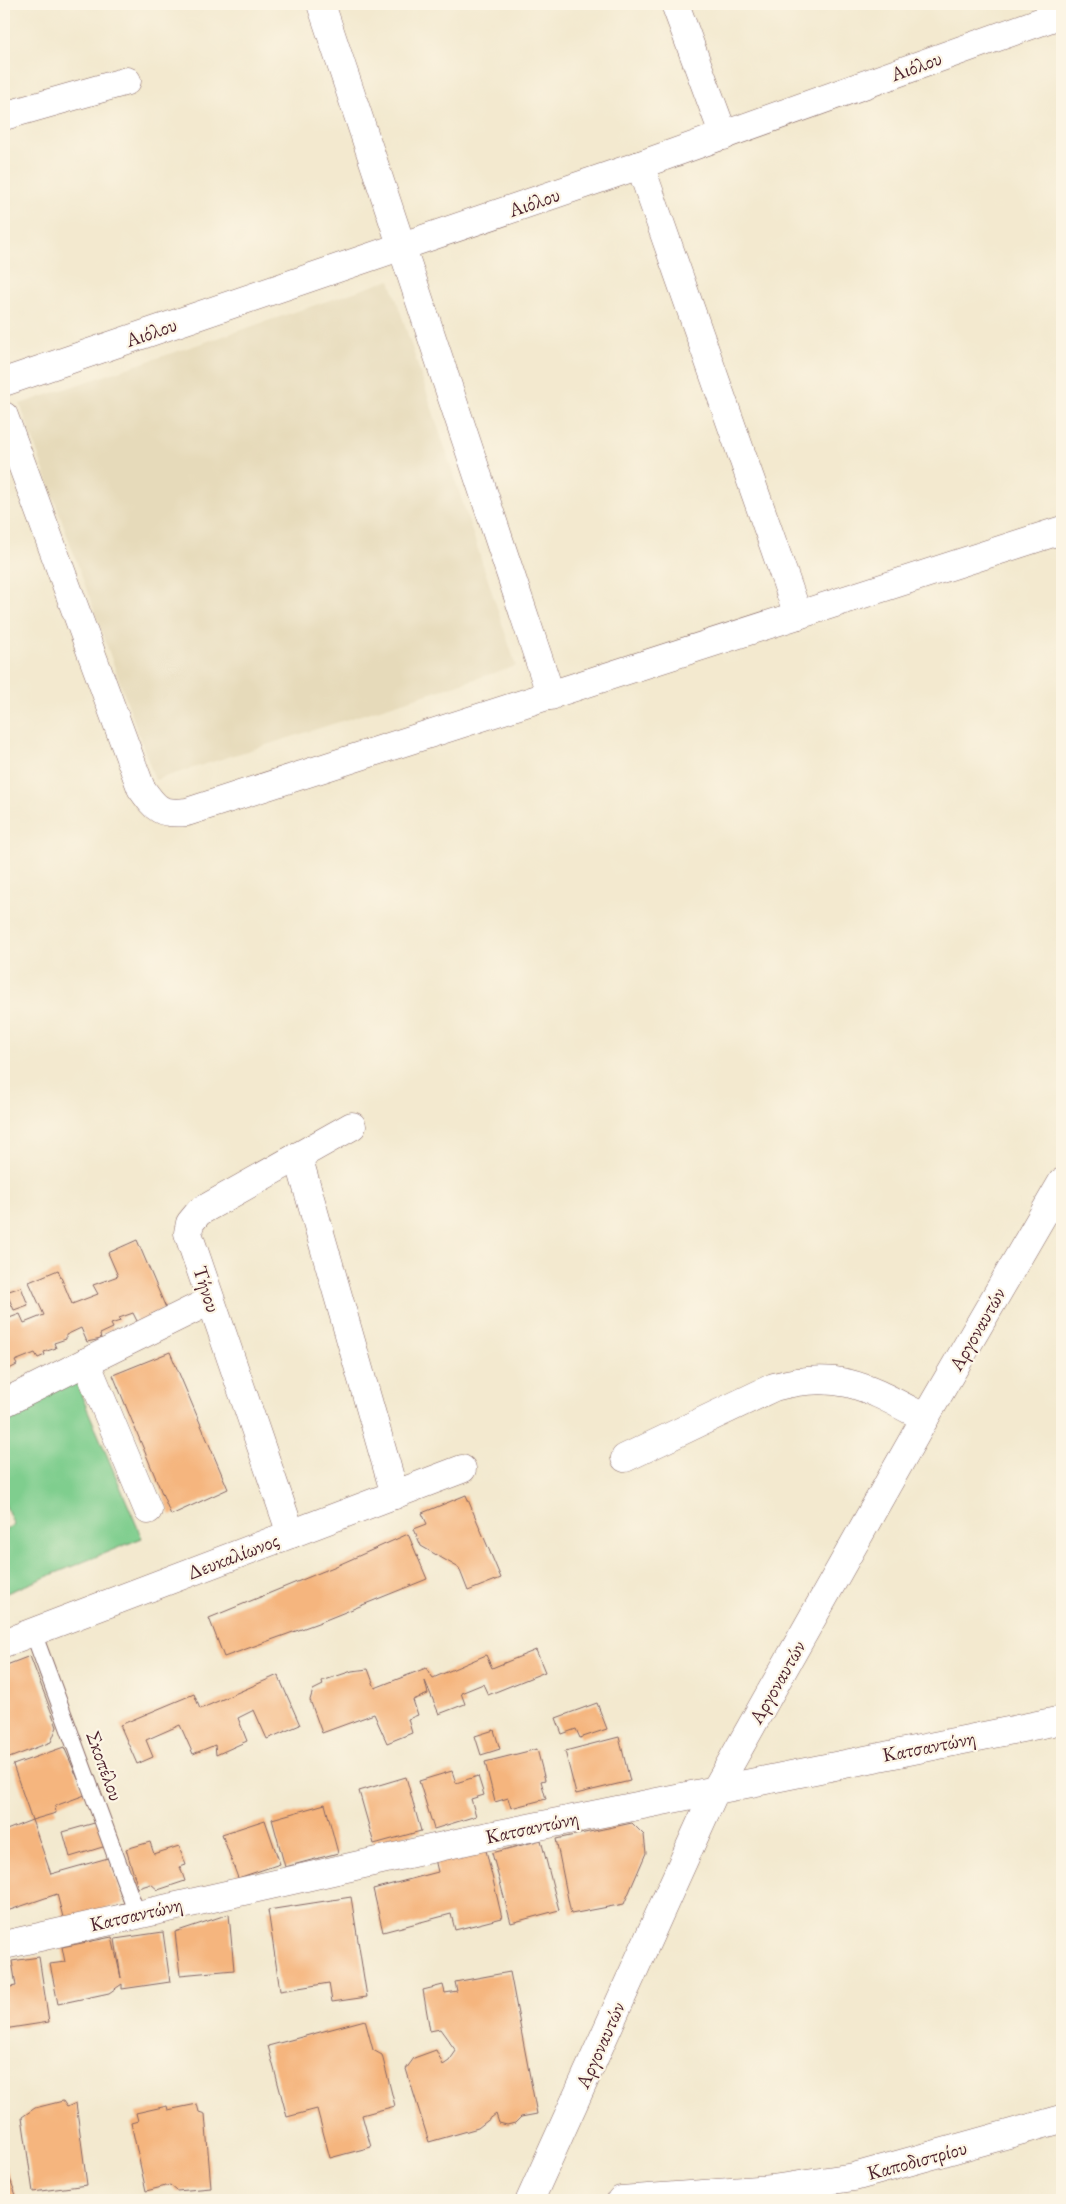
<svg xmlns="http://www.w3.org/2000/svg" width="1066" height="2204" viewBox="0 0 1066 2204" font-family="'EB Garamond',serif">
<rect width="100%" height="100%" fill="#fcf5e5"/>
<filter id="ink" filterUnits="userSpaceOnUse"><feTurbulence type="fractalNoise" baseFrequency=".02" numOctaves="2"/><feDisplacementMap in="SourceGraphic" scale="10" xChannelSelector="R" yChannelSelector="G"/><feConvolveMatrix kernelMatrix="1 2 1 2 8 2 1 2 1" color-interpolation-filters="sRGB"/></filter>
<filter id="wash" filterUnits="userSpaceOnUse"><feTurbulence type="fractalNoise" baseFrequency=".0096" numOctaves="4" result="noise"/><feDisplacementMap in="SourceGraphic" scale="20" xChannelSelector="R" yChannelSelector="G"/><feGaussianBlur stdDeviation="1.12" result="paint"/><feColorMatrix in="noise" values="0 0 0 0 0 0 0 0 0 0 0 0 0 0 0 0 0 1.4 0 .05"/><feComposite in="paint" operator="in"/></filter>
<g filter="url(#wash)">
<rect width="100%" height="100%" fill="#f3e9cf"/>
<polygon fill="#e6daba" points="390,280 516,666 155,780 20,404"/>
<polygon fill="#7fce8e" stroke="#64765c" points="75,1380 142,1538 4,1594 4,1530 14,1525 4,1502 4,1411"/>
<g id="blocks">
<g fill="#f5b57e">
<polygon points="137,1240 166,1308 150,1315 152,1319 139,1325 133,1313 119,1318 120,1321 111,1324 113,1328 100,1334 101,1339 87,1342 81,1328 66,1335 66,1339 54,1343 56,1348 44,1352 45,1355 38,1358 35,1353 15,1361 17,1365 9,1369 7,1365 5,1367 4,1320 20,1314 24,1323 44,1315 29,1282 58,1270 72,1304 98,1294 93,1285 118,1276 108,1253"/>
<polygon points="21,1287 28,1305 14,1310 6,1292"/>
<polygon points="170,1352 228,1489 171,1515 113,1375"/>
<polygon points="466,1495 501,1578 468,1591 459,1568 421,1546 414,1529 427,1524 422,1513"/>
<polygon points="408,1534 427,1579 318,1623 224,1657 209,1618 336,1566"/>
<polygon points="536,1650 545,1672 488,1695 483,1684 461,1693 465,1704 439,1714 425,1681 428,1694 413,1700 418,1715 408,1719 412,1733 387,1743 374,1714 322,1733 310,1700 313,1690 323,1685 322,1681 352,1671 368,1669 375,1688 426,1668 433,1678 486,1655 492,1668"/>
<polygon points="30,1656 57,1727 51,1742 4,1760 4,1666"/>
<polygon points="278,1675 300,1725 267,1739 254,1710 238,1718 247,1741 216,1755 215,1745 193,1754 180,1725 146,1740 153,1757 137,1764 120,1725 194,1694 200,1709"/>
<polygon points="597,1703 607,1729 580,1738 576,1729 562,1734 556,1718"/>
<polygon points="494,1730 500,1749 481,1755 475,1736"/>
<polygon points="619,1737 630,1781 576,1794 565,1751"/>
<polygon points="64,1747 85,1795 55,1806 56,1813 32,1820 13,1765"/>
<polygon points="537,1749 545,1780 541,1781 546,1799 511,1808 508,1798 495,1802 485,1762"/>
<polygon points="452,1771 456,1783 478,1776 484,1795 471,1799 476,1816 434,1829 419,1781"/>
<polygon points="406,1777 421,1831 374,1844 359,1791"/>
<polygon points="325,1804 338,1853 285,1867 272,1819"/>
<polygon points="32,1820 51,1874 108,1858 124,1903 64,1921 57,1894 4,1912 4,1831"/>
<polygon points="265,1820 280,1864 238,1878 222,1834"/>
<polygon points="98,1822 106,1846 70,1857 63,1832"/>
<polygon points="632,1823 644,1835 646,1853 624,1904 571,1914 556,1839"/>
<polygon points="541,1840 559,1910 511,1923 492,1853"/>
<polygon points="150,1842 154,1854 179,1846 186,1865 180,1867 185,1881 158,1890 151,1884 138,1888 126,1849"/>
<polygon points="485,1846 502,1918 455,1930 451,1914 383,1932 373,1889 438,1872 435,1859"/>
<polygon points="351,1897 367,1997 332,2002 329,1983 280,1991 268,1910"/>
<polygon points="229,1914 234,1970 180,1975 175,1932"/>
<polygon points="163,1932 170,1982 122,1989 122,1984 109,1993 58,2004 50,1964 65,1962 62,1947 112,1937 121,1978 115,1939"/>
<polygon points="39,1957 49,2022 4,2029 4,1988 16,1986 12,1961"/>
<polygon points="510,1972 537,2114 521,2117 515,2123 507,2125 499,2123 496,2114 478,2128 429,2142 406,2069 414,2058 436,2050 443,2065 449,2061 456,2051 440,2029 430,2031 423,1990 443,1985 445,1993 457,1991 455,1982"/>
<polygon points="365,2020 373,2050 382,2055 395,2106 362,2115 371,2147 330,2158 317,2109 287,2117 268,2046"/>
<polygon points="63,2101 67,2107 76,2103 87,2185 33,2192 22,2117 35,2108"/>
<polygon points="197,2104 199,2112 205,2114 211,2188 177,2191 170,2185 146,2191 131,2123 138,2121 136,2113 167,2106 168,2110"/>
<polygon points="4,2162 17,2198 10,2200 4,2200"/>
</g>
</g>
</g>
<g filter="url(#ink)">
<use href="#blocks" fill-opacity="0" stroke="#856664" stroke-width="1"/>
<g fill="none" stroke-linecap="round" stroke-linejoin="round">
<defs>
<polyline id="service" points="33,1632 137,1914"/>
<g id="minor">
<polyline points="321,4 551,696"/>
<polyline points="675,4 724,136"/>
<polyline points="4,116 127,81"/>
<polyline points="640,165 798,615"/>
<polyline points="4,382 640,165 1062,14"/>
<path d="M4,416L141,788C156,809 160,815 187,812L1062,530"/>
<polyline points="298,1156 395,1495"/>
<polyline points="4,1403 86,1362"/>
<path d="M625,1458L774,1387C840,1369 868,1388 925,1418"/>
<polyline points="148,1510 86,1362 210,1301"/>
<polyline points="291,1534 188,1233 190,1223 199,1212 352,1126"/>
<polyline points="4,1643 462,1469"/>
<polyline points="4,1945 479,1838 1062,1720"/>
<polyline points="530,2200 716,1789 925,1418 1062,1182"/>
</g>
<polyline id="tertiary" points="621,2200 772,2189 854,2177 1062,2119"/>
</defs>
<use href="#service" stroke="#856664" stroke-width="18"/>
<use href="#minor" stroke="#856664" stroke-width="29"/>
<use href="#tertiary" stroke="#856664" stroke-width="29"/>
<use href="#service" stroke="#fff" stroke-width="16"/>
<use href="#minor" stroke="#fff" stroke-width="28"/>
<use href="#tertiary" stroke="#fff" stroke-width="28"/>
</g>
</g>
<g text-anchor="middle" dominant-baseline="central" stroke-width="4.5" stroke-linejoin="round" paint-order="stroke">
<g font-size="20" fill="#4a1f2b" stroke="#fcf5e5">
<text transform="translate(916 66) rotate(-20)">Αιόλου</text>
<text transform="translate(534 202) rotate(-19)">Αιόλου</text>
<text transform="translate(151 332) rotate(-19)">Αιόλου</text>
<text transform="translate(207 1289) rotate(72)">Τήνου</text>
<text transform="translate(977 1329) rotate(-60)">Αργοναυτών</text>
<text transform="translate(233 1556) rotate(-21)">Δευκαλίωνος</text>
<text transform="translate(777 1682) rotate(-60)">Αργοναυτών</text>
<text transform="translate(929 1746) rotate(-11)">Κατσαντώνη</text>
<text transform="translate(105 1766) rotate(70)">Σκοπέλου</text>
<text transform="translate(532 1827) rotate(-12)">Κατσαντώνη</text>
<text transform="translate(136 1914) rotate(-13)">Κατσαντώνη</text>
<text transform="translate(600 2045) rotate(-66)">Αργοναυτών</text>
<text transform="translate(917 2160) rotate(-15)">Καποδιστρίου</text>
</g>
</g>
<rect width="1066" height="2204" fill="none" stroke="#fcf5e5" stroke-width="20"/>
</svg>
